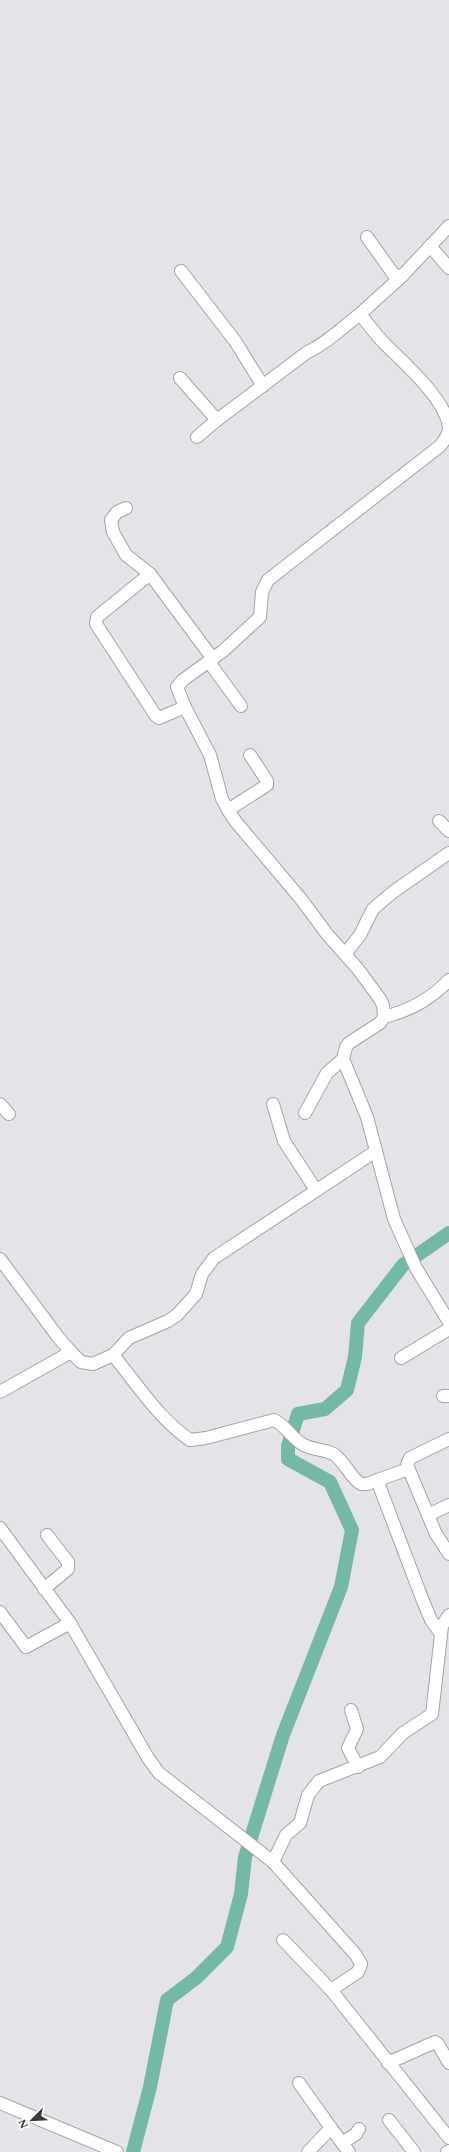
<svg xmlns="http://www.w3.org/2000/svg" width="449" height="2152" viewBox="0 0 449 2152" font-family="Spectral,serif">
<rect width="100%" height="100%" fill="#e4e3e8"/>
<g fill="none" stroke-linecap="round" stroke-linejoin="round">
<polyline stroke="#74b9a8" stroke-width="14" points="133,2152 150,2087 167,2000 196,1978 227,1947 241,1894 245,1857 283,1735 341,1587 352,1530 330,1482 288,1459 288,1446 298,1414 325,1409 347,1390 355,1357 358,1323 403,1265 449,1233"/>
<defs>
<g id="minor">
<polyline points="367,237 394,275 402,276 449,226"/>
<polyline points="430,246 449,268"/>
<polyline points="181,271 235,341 263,386"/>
<polyline points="360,314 402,276"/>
<path d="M180,378L217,420L306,353C327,343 342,328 360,314C368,324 376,335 386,345C404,363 449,402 449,430C448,436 444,441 440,446L268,580L262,592L260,617L223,651L183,680L177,687L185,707L210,755L222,799L228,810L236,822L301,899L327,934L358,969L380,999L383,1005L384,1017L380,1023L349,1043L346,1047L343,1059L367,1117L394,1219L416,1268L449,1322"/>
<polyline points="197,437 217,420"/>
<polyline points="126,508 117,512 111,520 113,532 126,555 150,574 213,659"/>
<polyline points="150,574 97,617 96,624 156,716 159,718 185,707"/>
<polyline points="209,662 241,706"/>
<polyline points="228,810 267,785 267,781 250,755"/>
<polyline points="439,821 449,831"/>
<polyline points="345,954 360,935 373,909 393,892 449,853"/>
<path d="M384,1017C409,1011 431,999 449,980"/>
<polyline points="0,1104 9,1114"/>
<polyline points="273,1104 284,1141 316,1190"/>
<polyline points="305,1113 327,1073 343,1059"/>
<polyline points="0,1259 58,1337 71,1352"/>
<path d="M113,1355C137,1384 159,1419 190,1440L206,1438L274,1420C285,1425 291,1437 302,1444C313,1451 329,1449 336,1456C346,1464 350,1477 361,1484H367L408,1469"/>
<polyline points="401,1358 449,1329"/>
<polyline points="0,1392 71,1352 81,1362 93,1364 113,1355 129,1338 168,1321 177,1315 196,1294 202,1274 214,1258 376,1151"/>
<polyline points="443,1396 449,1396"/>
<polyline points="449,1439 410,1458 407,1465 436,1534 449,1554"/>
<polyline points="377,1480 423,1601 431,1620 441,1634"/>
<polyline points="428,1515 449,1505"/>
<polyline points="0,1528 70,1623 148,1758 159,1773 273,1862 356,1955 361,1964 358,1972 331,1990 449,2138"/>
<polyline points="44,1589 68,1569 68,1562 47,1535"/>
<polyline points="0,1612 26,1647 70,1623"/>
<polyline points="351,1710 357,1729 348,1748 358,1767"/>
<polyline points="273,1862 286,1835 300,1823 308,1795 319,1781 380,1757 403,1733 432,1714 442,1626 449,1615"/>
<polyline points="283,1940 331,1990"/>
<polyline points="388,2063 435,2042 438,2044 449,2063"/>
<polyline points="299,2083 331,2128"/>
<polyline points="0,2103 117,2152"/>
<polyline points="389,2120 414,2152"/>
<polyline points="342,2143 356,2134 359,2129"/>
<polyline points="308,2152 331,2128 349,2152"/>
<polyline points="447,2152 449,2151"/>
</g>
</defs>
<use href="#minor" stroke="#a4a3a7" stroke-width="14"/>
<use href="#minor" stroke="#fff" stroke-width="12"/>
</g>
<g transform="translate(32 2120) rotate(246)" stroke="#ffffff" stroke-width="3" paint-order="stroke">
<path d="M0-3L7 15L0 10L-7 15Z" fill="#383739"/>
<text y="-6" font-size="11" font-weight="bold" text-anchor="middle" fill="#383739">N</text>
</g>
</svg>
